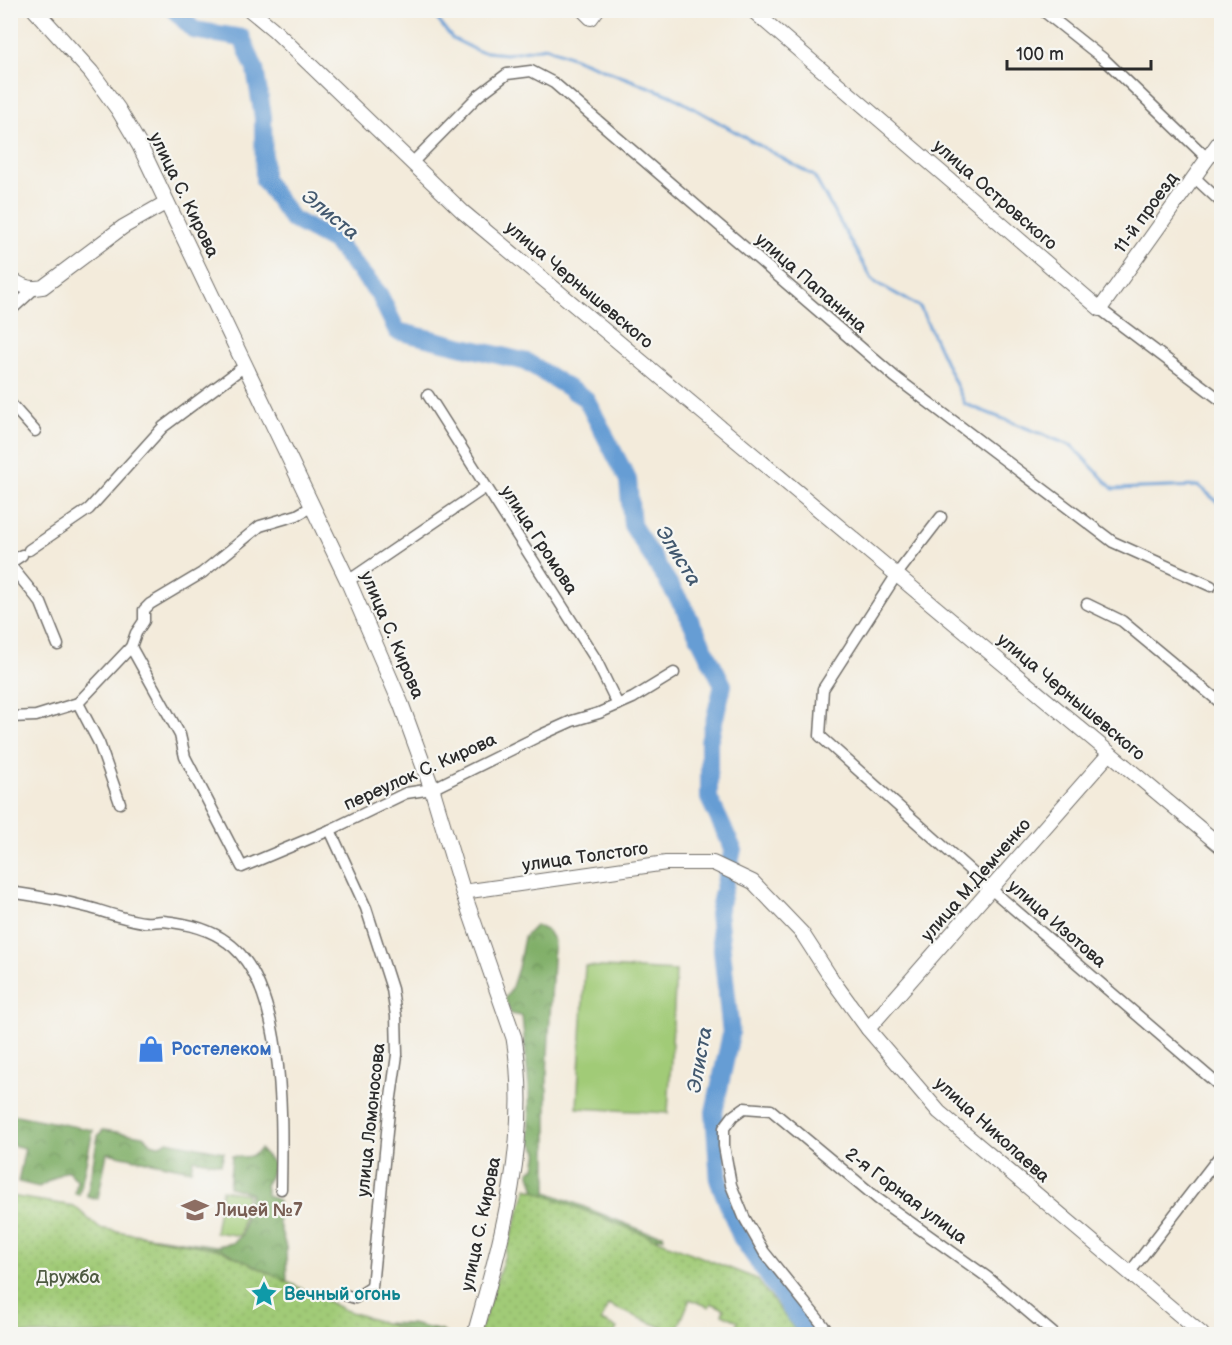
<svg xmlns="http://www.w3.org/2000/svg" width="1232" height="1345" viewBox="0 0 1232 1345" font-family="'Balsamiq Sans',sans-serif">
<defs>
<pattern id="forest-crowns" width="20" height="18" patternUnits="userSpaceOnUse" patternTransform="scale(1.5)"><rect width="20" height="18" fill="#80af68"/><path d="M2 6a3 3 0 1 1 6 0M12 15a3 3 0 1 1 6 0" fill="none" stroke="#698f56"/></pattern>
<pattern id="park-dots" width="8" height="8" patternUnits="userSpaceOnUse" patternTransform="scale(1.5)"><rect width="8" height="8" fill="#a1cb77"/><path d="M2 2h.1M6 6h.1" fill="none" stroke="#8bae67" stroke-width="1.8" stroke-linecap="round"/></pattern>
</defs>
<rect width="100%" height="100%" fill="#f6f6f2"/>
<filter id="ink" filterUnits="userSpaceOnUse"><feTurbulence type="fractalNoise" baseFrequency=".0167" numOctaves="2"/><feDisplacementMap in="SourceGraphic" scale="12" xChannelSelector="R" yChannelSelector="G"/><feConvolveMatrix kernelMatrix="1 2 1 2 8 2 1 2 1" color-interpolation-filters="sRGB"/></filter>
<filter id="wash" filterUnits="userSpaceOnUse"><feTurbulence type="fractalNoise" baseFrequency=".008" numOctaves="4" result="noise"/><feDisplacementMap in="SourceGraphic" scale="24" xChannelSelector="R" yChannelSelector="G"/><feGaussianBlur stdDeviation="1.35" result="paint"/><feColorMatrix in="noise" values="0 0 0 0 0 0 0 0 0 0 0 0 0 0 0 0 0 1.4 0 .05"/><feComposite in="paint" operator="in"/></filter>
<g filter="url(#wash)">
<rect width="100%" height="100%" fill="#f3ebdb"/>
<g fill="url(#forest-crowns)" stroke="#566d4a" stroke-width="1.5">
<polygon points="536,925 548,931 554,941 547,1074 547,1192 646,1232 663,1234 664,1238 640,1238 537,1197 529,1171 535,1168 538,1151 530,1140 529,1088 522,1016 511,1014 505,998 511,990 518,968 524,937"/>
<polygon points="11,1114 93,1130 79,1195 75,1194 77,1180 67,1170 39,1187 18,1182 25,1148 11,1145"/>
<polygon points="103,1130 144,1136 151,1143 158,1145 163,1144 167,1141 224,1152 221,1164 193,1159 191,1170 107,1153 98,1199 87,1196 98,1136"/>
<path d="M260,1149L274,1164L270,1177L265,1185L267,1195L278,1200L279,1224L286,1247L287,1290L10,1230L79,1226L216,1246L233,1243L242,1235L250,1193L229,1187L232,1156C244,1157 251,1159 260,1149Z"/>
<polygon points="369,1319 382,1323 411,1324 442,1331 446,1334 377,1334"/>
</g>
<g fill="url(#park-dots)" stroke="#667b51" stroke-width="1.5">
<polygon points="527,1188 757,1279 798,1334 733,1334 738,1321 722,1314 724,1309 711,1303 709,1307 690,1299 676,1333 608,1305 601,1321 617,1328 614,1334 479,1334"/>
<polygon points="10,1196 74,1206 99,1228 222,1250 345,1310 416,1334 11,1334"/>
</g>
<g fill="#a1cb77" stroke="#667b51" stroke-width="1.5">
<polygon points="585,966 676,971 668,1113 577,1108"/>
<polygon points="222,1190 247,1194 240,1236 215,1232"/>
</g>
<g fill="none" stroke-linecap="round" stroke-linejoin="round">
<polyline stroke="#669dd4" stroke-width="3" points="430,10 452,38 478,51 506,54 546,47 672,96 814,176 873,281 920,307 965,404 1072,446 1113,489 1199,486 1222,506"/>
<polyline stroke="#669dd4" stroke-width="18" points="174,10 194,30 242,38 255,69 263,117 264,180 292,219 335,242 379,294 397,331 527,362 586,399 628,480 632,525 683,606 723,685 709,742 709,798 733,849 718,913 731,1034 714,1112 719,1182 741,1237 809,1334"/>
</g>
</g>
<g filter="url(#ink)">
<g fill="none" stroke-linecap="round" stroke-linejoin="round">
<defs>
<g id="minor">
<polyline points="1042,10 1105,60 1207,158"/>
<polyline points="412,163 478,96 507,74 531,71 554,83 895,377 1113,542 1211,586"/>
<polyline points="1194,177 1222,203"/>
<polyline points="1100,309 1222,401"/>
<polyline points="10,311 34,289"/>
<polyline points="428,395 595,658 618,705"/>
<polyline points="10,403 35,431"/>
<polyline points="941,517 897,574 823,689 820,736 992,890 1222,1088"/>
<polyline points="29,550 89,509 163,427 246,365"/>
<polyline points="10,563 22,555"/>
<polyline points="10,565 41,603 58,645"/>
<polyline points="348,581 486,487"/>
<polyline points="1087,604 1122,621 1222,704"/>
<polyline points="131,647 180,735 185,757 242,867 330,830 406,793 432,789 541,735 572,721 599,713 633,698 674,673"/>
<polyline points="78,703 99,743 120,803"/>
<polyline points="10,717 36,716 78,703 131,647 136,633 144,621 144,610 150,604 202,573 260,526 297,515 313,506"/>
<polyline points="330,830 366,908 392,989 396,1016 397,1055 389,1111 372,1287 355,1298 345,1295"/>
<path d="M10,892C38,896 64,901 91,908C108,913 127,920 144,922C150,923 157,921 163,921C184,923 210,929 227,942C287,984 282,1124 281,1189"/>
<polyline points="1130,1272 1222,1153"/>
<polyline points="830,1334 764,1252 744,1217 731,1185 724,1146 724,1128 733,1116 744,1108 771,1110 878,1199 987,1277 1054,1334"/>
</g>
<g id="tertiary">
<polyline points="250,10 273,29 463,212 1222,847"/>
<polyline points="583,10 591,18 597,10"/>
<polyline points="752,10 1100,309 1222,138"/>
<path d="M10,278C21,286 29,290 43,287L123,227L167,202"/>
<polyline points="463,892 666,863 713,863 753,882 802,933 833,981 868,1029 939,1112 1202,1334"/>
<polyline points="868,1029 1110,753"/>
</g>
<path id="secondary" d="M35,10L91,72L118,109L140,146L348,581L401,704L432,789L463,892L514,1038C531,1137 502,1239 475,1334"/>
</defs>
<use href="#minor" stroke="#716e69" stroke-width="13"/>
<use href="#tertiary" stroke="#716e69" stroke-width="16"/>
<use href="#secondary" stroke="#716e69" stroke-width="17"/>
<use href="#minor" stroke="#fff" stroke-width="10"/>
<use href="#tertiary" stroke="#fff" stroke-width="14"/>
<use href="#secondary" stroke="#fff" stroke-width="15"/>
</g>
</g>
<defs>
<symbol id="shop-bare" viewBox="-9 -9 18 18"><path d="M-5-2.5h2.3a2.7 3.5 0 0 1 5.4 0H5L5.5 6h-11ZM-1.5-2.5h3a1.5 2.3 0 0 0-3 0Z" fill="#3f7fe0" stroke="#f6f6f2" stroke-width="2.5" paint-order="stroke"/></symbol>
<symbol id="university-bare" viewBox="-9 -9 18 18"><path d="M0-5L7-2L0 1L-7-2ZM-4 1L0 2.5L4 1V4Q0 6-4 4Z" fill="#8d6e63" stroke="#f6f6f2" stroke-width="2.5" paint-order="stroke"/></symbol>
<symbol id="sight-bare" viewBox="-9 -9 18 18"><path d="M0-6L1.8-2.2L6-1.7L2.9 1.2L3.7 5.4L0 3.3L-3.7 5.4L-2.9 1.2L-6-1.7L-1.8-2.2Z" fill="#0f9aa8" stroke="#f6f6f2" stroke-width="2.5" paint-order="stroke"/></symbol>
</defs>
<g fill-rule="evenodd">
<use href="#shop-bare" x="132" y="1030" width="38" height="38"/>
<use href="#university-bare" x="176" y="1191" width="38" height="38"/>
<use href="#sight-bare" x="245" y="1275" width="38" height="38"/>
</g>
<g text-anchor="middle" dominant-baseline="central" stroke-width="4.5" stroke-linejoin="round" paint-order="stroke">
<g font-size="18" fill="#2b2b2b" stroke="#f6f6f2">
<text transform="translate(184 195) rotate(64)">улица С. Кирова</text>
<text transform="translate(995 195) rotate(41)">улица Островского</text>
<text transform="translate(1146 213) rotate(-54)">11-й проезд</text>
<text transform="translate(811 283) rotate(41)">улица Папанина</text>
<text transform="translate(579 285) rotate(40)">улица Чернышевского</text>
<text transform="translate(539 540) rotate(57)">улица Громова</text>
<text transform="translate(392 635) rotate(67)">улица С. Кирова</text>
<text transform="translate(1071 697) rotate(40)">улица Чернышевского</text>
<text transform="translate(420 772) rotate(-24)">переулок С. Кирова</text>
<text transform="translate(585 857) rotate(-8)">улица Толстого</text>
<text transform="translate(976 880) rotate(-49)">улица М.Демченко</text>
<text transform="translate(1057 924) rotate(41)">улица Изотова</text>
<text transform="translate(371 1120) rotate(-84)">улица Ломоносова</text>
<text transform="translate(992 1130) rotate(42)">улица Николаева</text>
<text transform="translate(906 1196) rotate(37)">2-я Горная улица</text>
<text transform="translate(481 1224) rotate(-78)">улица С. Кирова</text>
</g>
<g font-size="18" font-weight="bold" fill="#366cbe" stroke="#f6f6f2" text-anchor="start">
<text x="171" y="1049">Ростелеком</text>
</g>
<g font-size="18" font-weight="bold" fill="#785e54" stroke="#f6f6f2" text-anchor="start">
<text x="215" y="1210">Лицей №7</text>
</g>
<g font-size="18" fill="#4e5b42" stroke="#f6f6f2">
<text x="68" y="1277">Дружба</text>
</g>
<g font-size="18" font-weight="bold" fill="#0d838f" stroke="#f6f6f2" text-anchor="start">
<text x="284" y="1294">Вечный огонь</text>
</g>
<g font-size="20" font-style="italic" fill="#43596f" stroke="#f6f6f2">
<text transform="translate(330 215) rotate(39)">Элиста</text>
<text transform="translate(678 556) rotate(58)">Элиста</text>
<text transform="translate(700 1060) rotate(-80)">Элиста</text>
</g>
</g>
<rect width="1232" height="1345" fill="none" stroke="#f6f6f2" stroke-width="36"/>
<path d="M1007 60v9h144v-9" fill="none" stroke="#2b2b2b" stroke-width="3"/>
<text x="1016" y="60" font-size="18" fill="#2b2b2b" stroke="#f6f6f2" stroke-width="4.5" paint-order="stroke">100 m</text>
</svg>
